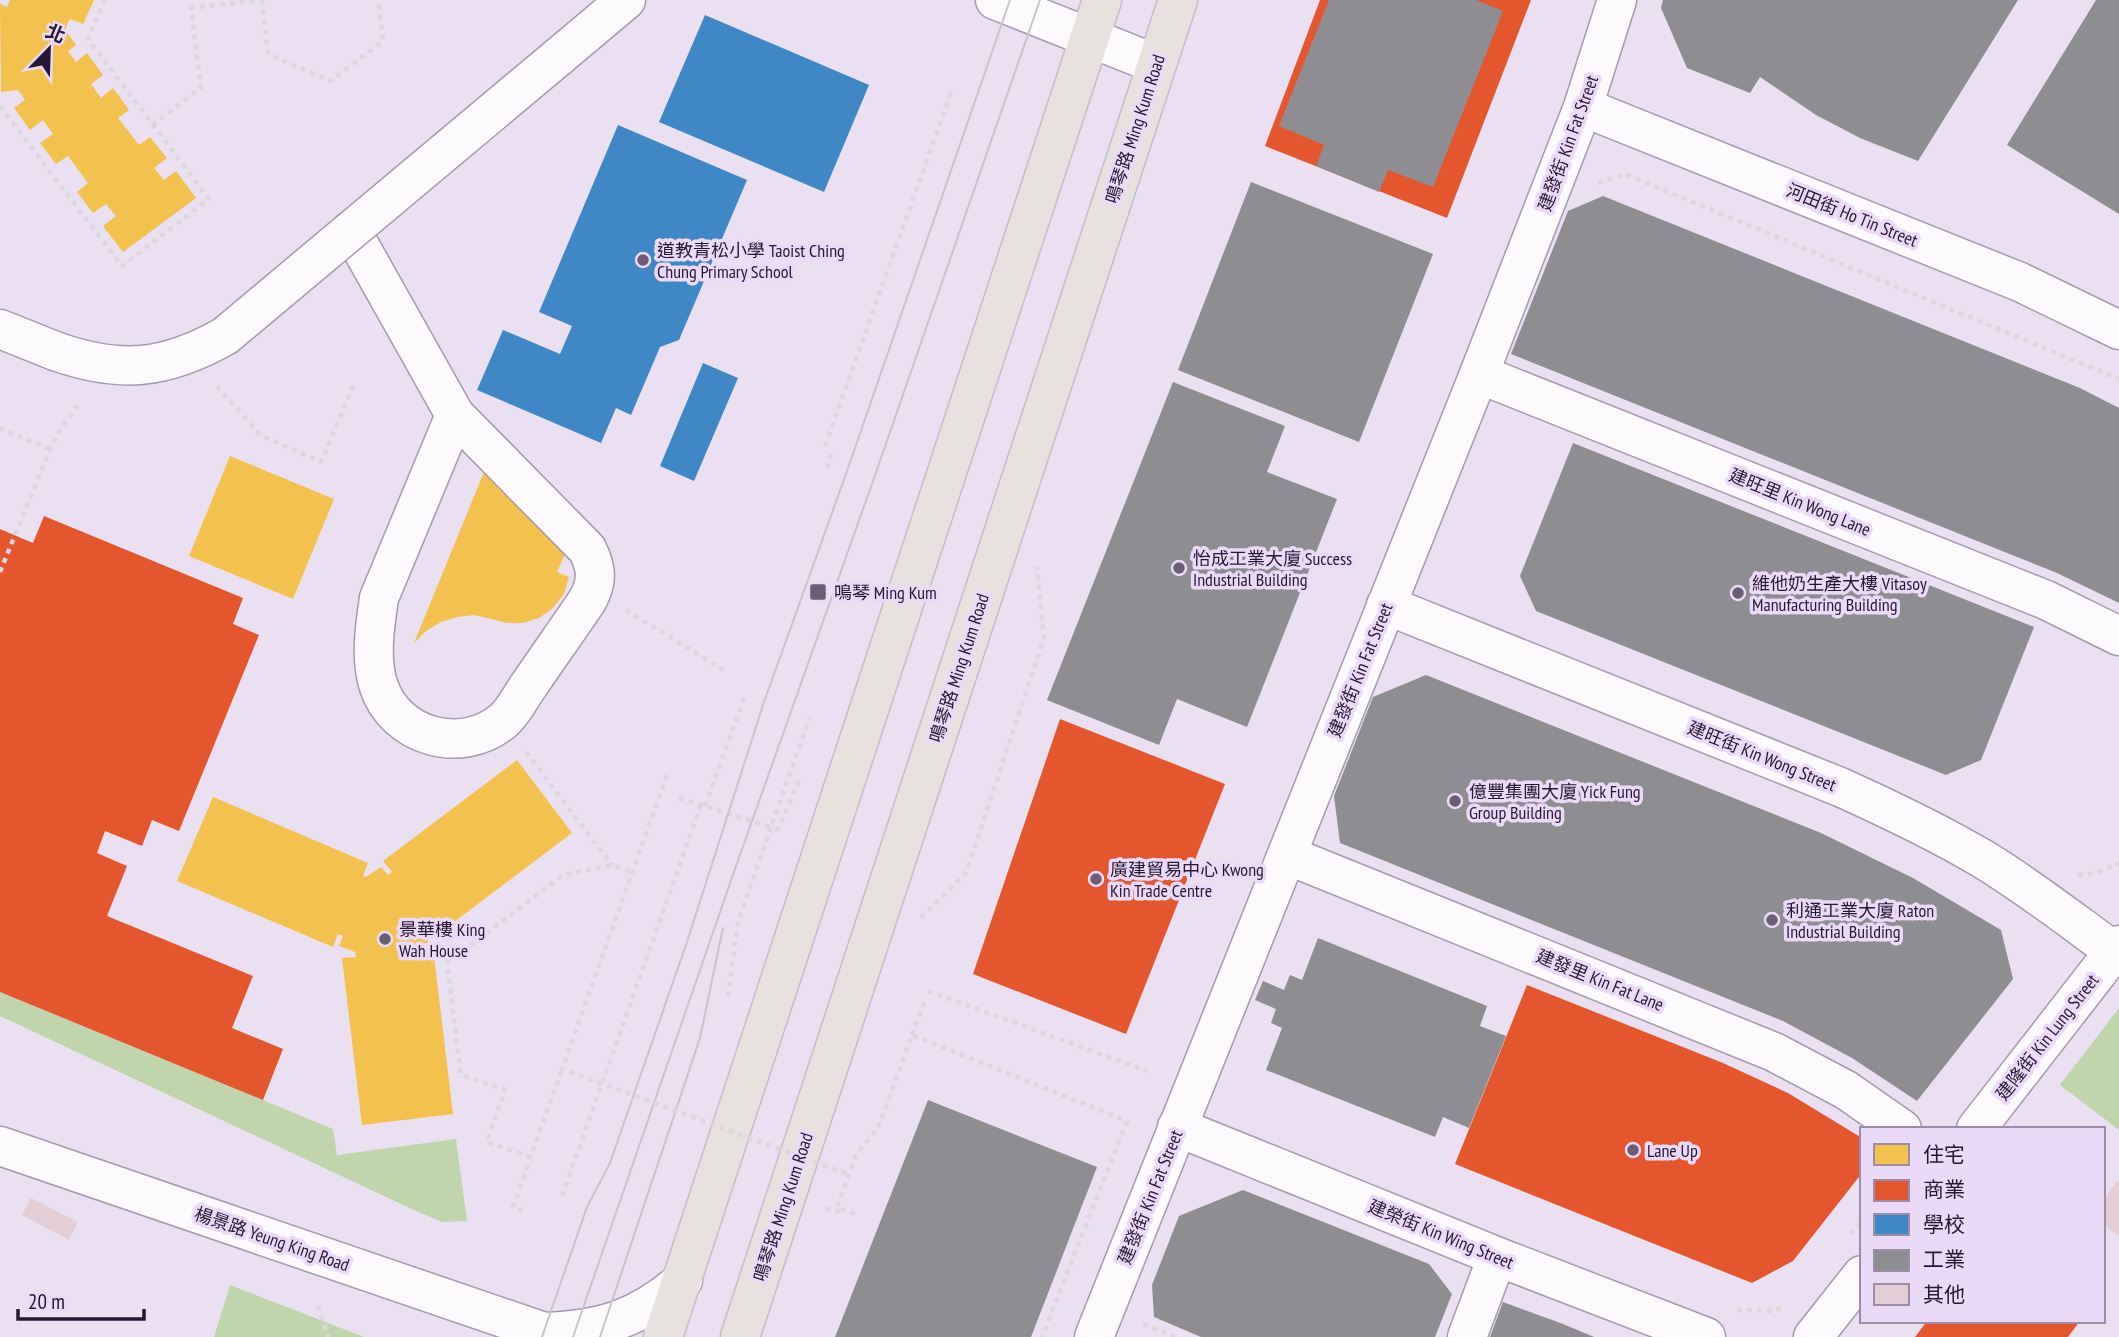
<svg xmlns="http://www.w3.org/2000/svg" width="2119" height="1337" viewBox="0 0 2119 1337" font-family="'PT Sans Narrow','Noto Sans TC',sans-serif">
<rect width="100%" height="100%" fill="#eae0f1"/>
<g fill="#c1d5ad">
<polygon points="0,992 333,1129 337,1155 456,1139 467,1221 442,1222 418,1212 0,1016"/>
<polygon points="2119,1008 2119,1130 2060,1085"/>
<polygon points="230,1285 364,1337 214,1337"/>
</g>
<g fill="#f2c14e">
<polygon points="10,0 94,0 83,24 70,19 65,30 76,45 68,51 76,62 87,53 103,75 91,84 101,98 113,88 129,110 118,118 139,145 150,137 167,158 154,168 164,180 176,171 196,198 123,252 103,226 116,216 106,204 93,213 77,192 88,183 68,156 56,164 40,143 53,134 43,120 30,130 14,108 25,100 18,90 1,92 0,4 7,7"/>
<polygon points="230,456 334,499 293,599 189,556"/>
<polygon points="484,472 565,554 557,572 569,577 564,594 553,608 539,618 523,623 507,623 475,615 457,617 441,622 426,631 414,643"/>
<polygon points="517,760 572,833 438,934 430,923 426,925 428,943 418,944 419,949 433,948 453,1114 362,1125 342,958 356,957 355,952 339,946 343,936 338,934 333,947 177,881 213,797 368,863 363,876 366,877 381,867 388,875 392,872 383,861"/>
</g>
<g fill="#e4572e">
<polygon points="1320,0 1531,0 1447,218 1265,146"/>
<polygon points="44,516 243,598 233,624 259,635 179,831 152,820 142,846 105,831 97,853 127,866 107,916 253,976 232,1028 283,1049 263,1100 0,992 0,529 33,543"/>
<polygon points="1060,719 1225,784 1126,1034 973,974"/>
<polygon points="1527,985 1723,1063 1788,1093 1862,1138 1862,1173 1793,1261 1752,1283 1455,1164"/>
<polygon points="1927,1321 2080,1321 2068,1337 1915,1337"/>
</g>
<g fill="#3f88c5">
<polygon points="705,15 869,85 824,192 659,122"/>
<polygon points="618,125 747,180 679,340 660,347 631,415 616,408 601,443 477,390 503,330 560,354 572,326 539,312"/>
<polygon points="703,363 738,378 694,481 660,466"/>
</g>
<g fill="#8d8d92">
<polygon points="1329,0 1476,0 1503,11 1433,187 1388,170 1379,192 1316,166 1324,145 1279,126"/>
<polygon points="1663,0 2018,0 1918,161 1860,138 1816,115 1760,77 1750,93 1687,68 1661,8"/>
<polygon points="2096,0 2119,0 2119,214 2007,145"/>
<polygon points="1251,182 1433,254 1359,442 1178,370"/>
<polygon points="1603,196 2080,388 2119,408 2119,603 2057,573 1511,354 1568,211"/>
<polygon points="1173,382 1285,426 1267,472 1337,499 1247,727 1177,699 1159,745 1047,700"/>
<polygon points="1573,443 2034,627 1981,760 1946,775 1536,611 1520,576"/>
<polygon points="1426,675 1821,833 1913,878 2001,930 2013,979 1917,1101 1852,1058 1783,1021 1340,843 1334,796 1373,697"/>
<polygon points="1318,938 1487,1006 1480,1026 1506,1036 1469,1128 1443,1117 1435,1137 1266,1070 1282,1028 1271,1023 1276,1009 1255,1000 1263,981 1284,990 1290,975 1302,980"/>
<polygon points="928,1100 1097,1167 1031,1337 835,1337"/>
<polygon points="1243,1190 1429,1264 1452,1294 1435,1337 1201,1337 1154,1317 1152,1285 1179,1216"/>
<polygon points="1503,1302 1563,1324 1594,1337 1490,1337"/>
</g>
<g fill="#e3cdd7">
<polygon points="2117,1181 2119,1182 2119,1236 2103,1224 2103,1200"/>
<polygon points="31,1198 78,1222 69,1240 22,1215"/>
</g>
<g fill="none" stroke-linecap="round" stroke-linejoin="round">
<defs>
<g id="minor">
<polyline points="995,0 1156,64"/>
<polyline points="557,58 626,0"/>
<polyline points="1583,107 2020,282 2119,330"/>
<path d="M351,230L455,415L587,549C597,568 598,582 587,601C568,629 548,657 529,685C521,696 514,711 504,720C462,756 394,737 378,684C370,657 375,625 379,598L455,415"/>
<polyline points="0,329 55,351"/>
<polyline points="1479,374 2046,600 2119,636"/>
<path d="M1386,605L1840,787C1889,809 1937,832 1983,859C2029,887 2071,920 2114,951"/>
<polyline points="1287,855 1774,1052 1846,1090 1902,1129"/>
<polyline points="1177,1127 1506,1260 1706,1337"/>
<polyline points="1976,1129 2119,945"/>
<path d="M0,1146L544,1332C601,1330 639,1319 683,1280"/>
<polyline points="1094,1337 1479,374 1583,107 1617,0"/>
<polyline points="1467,1337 1497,1257"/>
<polyline points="1813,1337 1862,1275"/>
</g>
<g id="major">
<polyline points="663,1337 1102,0"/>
<polyline points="740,1337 1178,0"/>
</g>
</defs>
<use href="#minor" stroke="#a69aad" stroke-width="41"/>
<use href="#major" stroke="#c4bdc9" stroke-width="41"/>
<g stroke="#dad7dd" stroke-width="4.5" stroke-dasharray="5 5" stroke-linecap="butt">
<polyline points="262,0 268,54 330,81 383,41 378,0"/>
<polyline points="190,8 262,0"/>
<polyline points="0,106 122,266 209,199 88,39 104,0"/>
<polyline points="152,125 201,88 190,0"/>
<polyline points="1598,183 1625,174 2119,379"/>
<polyline points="217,386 260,435 321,462 354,384"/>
<polyline points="0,431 1,429 50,449"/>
<polyline points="825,446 952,90"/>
<polyline points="827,468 833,449"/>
<polyline points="0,572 50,449 61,428 81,401"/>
<polyline points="626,610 725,671"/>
<polyline points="526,752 612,865"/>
<polyline points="679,798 771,827 810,717"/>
<polyline points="705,806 745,696"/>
<polyline points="2078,875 2096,873 2119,863"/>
<polyline points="921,918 966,873 1044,638 1037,567"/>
<polyline points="928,991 1147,1071"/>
<polyline points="728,996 738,922 771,827 778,829 801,776"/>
<polyline points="912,1035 925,1000"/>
<polyline points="531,1157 487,1142 505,1090 461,1075 447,963 563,875 612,865 632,872"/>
<polyline points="562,1196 701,805"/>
<polyline points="825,1209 844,1212"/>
<polyline points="523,1210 513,1207 562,1069"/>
<polyline points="855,1214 837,1207 856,1155 878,1128 912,1035 1127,1121 1042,1337"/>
<polyline points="1851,1234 1862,1221"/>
<polyline points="318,1306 328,1337"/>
<polyline points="1737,1310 1776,1311 1783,1306"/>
<polyline points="1143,1324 1175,1337"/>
</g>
<use href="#minor" stroke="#fcfafd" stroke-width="38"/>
<use href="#major" stroke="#e7e2df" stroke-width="38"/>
<g stroke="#c8c5ca" stroke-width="2">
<polyline points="542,1337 587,1207 610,1163 687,942 764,702 846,474 1010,0"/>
<polyline points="573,1337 736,866 872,484 1040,0"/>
<polyline points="600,1337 700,1038 723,928"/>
</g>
<defs>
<path id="minor-bridge" d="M55,351C120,374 165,370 225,336L557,58"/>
</defs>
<use href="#minor-bridge" stroke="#a69aad" stroke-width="41" stroke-linecap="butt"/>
<polyline stroke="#dad7dd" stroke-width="4.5" stroke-dasharray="5 5" stroke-linecap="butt" points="667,775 562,1069 850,1175"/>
<use href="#minor-bridge" stroke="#fcfafd" stroke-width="38"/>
</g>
<g fill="#6b5d74" stroke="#ebdaf7" stroke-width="2.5">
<circle cx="643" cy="260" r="7"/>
<circle cx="1179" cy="568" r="7"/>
<rect x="809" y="583" width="18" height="18" rx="3.5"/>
<circle cx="1738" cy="593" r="7"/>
<circle cx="1455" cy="801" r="7"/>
<circle cx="1096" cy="879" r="7"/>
<circle cx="1772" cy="920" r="7"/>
<circle cx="385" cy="939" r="7"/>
<circle cx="1633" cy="1150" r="7"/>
</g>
<g text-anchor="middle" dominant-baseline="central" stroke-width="7" stroke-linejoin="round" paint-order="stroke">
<g font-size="18" fill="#271731" stroke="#ebdaf7">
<text transform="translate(1135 129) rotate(-72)">鳴琴路 Ming Kum Road</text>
<text transform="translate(1568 143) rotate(-70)">建發街 Kin Fat Street</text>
<text transform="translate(1852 215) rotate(22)">河田街 Ho Tin Street</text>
<text transform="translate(1800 502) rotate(22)">建旺里 Kin Wong Lane</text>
<text transform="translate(959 668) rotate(-72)">鳴琴路 Ming Kum Road</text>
<text transform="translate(1360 670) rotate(-68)">建發街 Kin Fat Street</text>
<text transform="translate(1762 756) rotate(22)">建旺街 Kin Wong Street</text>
<text transform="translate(1600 980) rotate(22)">建發里 Kin Fat Lane</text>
<text transform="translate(2047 1037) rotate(-52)">建隆街 Kin Lung Street</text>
<text transform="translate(1150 1197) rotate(-68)">建發街 Kin Fat Street</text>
<text transform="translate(783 1207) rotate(-72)">鳴琴路 Ming Kum Road</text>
<text transform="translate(1441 1234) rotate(22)">建榮街 Kin Wing Street</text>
<text transform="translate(272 1239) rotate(19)">楊景路 Yeung King Road</text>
</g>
<g font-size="18" fill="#271731" stroke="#ebdaf7" text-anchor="start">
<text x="657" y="250">道教青松小學 Taoist Ching<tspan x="657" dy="21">Chung Primary School</tspan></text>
<text x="1193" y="558">怡成工業大廈 Success<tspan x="1193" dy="21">Industrial Building</tspan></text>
<text x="1752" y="583">維他奶生產大樓 Vitasoy<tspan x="1752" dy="21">Manufacturing Building</tspan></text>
<text x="834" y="592">鳴琴 Ming Kum</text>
<text x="1469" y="791">億豐集團大廈 Yick Fung<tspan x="1469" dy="21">Group Building</tspan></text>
<text x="1110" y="869">廣建貿易中心 Kwong<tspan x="1110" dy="21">Kin Trade Centre</tspan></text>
<text x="1786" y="910">利通工業大廈 Raton<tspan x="1786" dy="21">Industrial Building</tspan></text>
<text x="399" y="929">景華樓 King<tspan x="399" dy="21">Wah House</tspan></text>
<text x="1647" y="1150">Lane Up</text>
</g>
</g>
<rect x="1860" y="1127" width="245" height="196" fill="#ebdaf7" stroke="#9d8ca8" stroke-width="2"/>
<rect x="1874" y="1144" width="35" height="21" fill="#f2c14e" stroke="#9d8ca8" stroke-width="2"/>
<text x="1923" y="1162" font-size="21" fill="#271731">住宅</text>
<rect x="1874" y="1180" width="35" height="21" fill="#e4572e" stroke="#9d8ca8" stroke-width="2"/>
<text x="1923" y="1197" font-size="21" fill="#271731">商業</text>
<rect x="1874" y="1214" width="35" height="21" fill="#3f88c5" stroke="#9d8ca8" stroke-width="2"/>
<text x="1923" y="1232" font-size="21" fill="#271731">學校</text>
<rect x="1874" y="1250" width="35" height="21" fill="#8d8d92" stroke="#9d8ca8" stroke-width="2"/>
<text x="1923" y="1267" font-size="21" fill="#271731">工業</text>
<rect x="1874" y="1284" width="35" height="21" fill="#e3cdd7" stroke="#9d8ca8" stroke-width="2"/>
<text x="1923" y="1302" font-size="21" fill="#271731">其他</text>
<g transform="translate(49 49) rotate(23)" stroke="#ebdaf7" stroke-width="5" paint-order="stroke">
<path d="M0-5L12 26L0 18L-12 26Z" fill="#271731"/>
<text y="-10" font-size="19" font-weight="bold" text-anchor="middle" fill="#271731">北</text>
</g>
<path d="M18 1309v10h126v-10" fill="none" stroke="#271731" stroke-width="3.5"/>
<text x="28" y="1309" font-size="21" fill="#271731" stroke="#ebdaf7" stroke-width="5" paint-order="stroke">20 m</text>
</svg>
